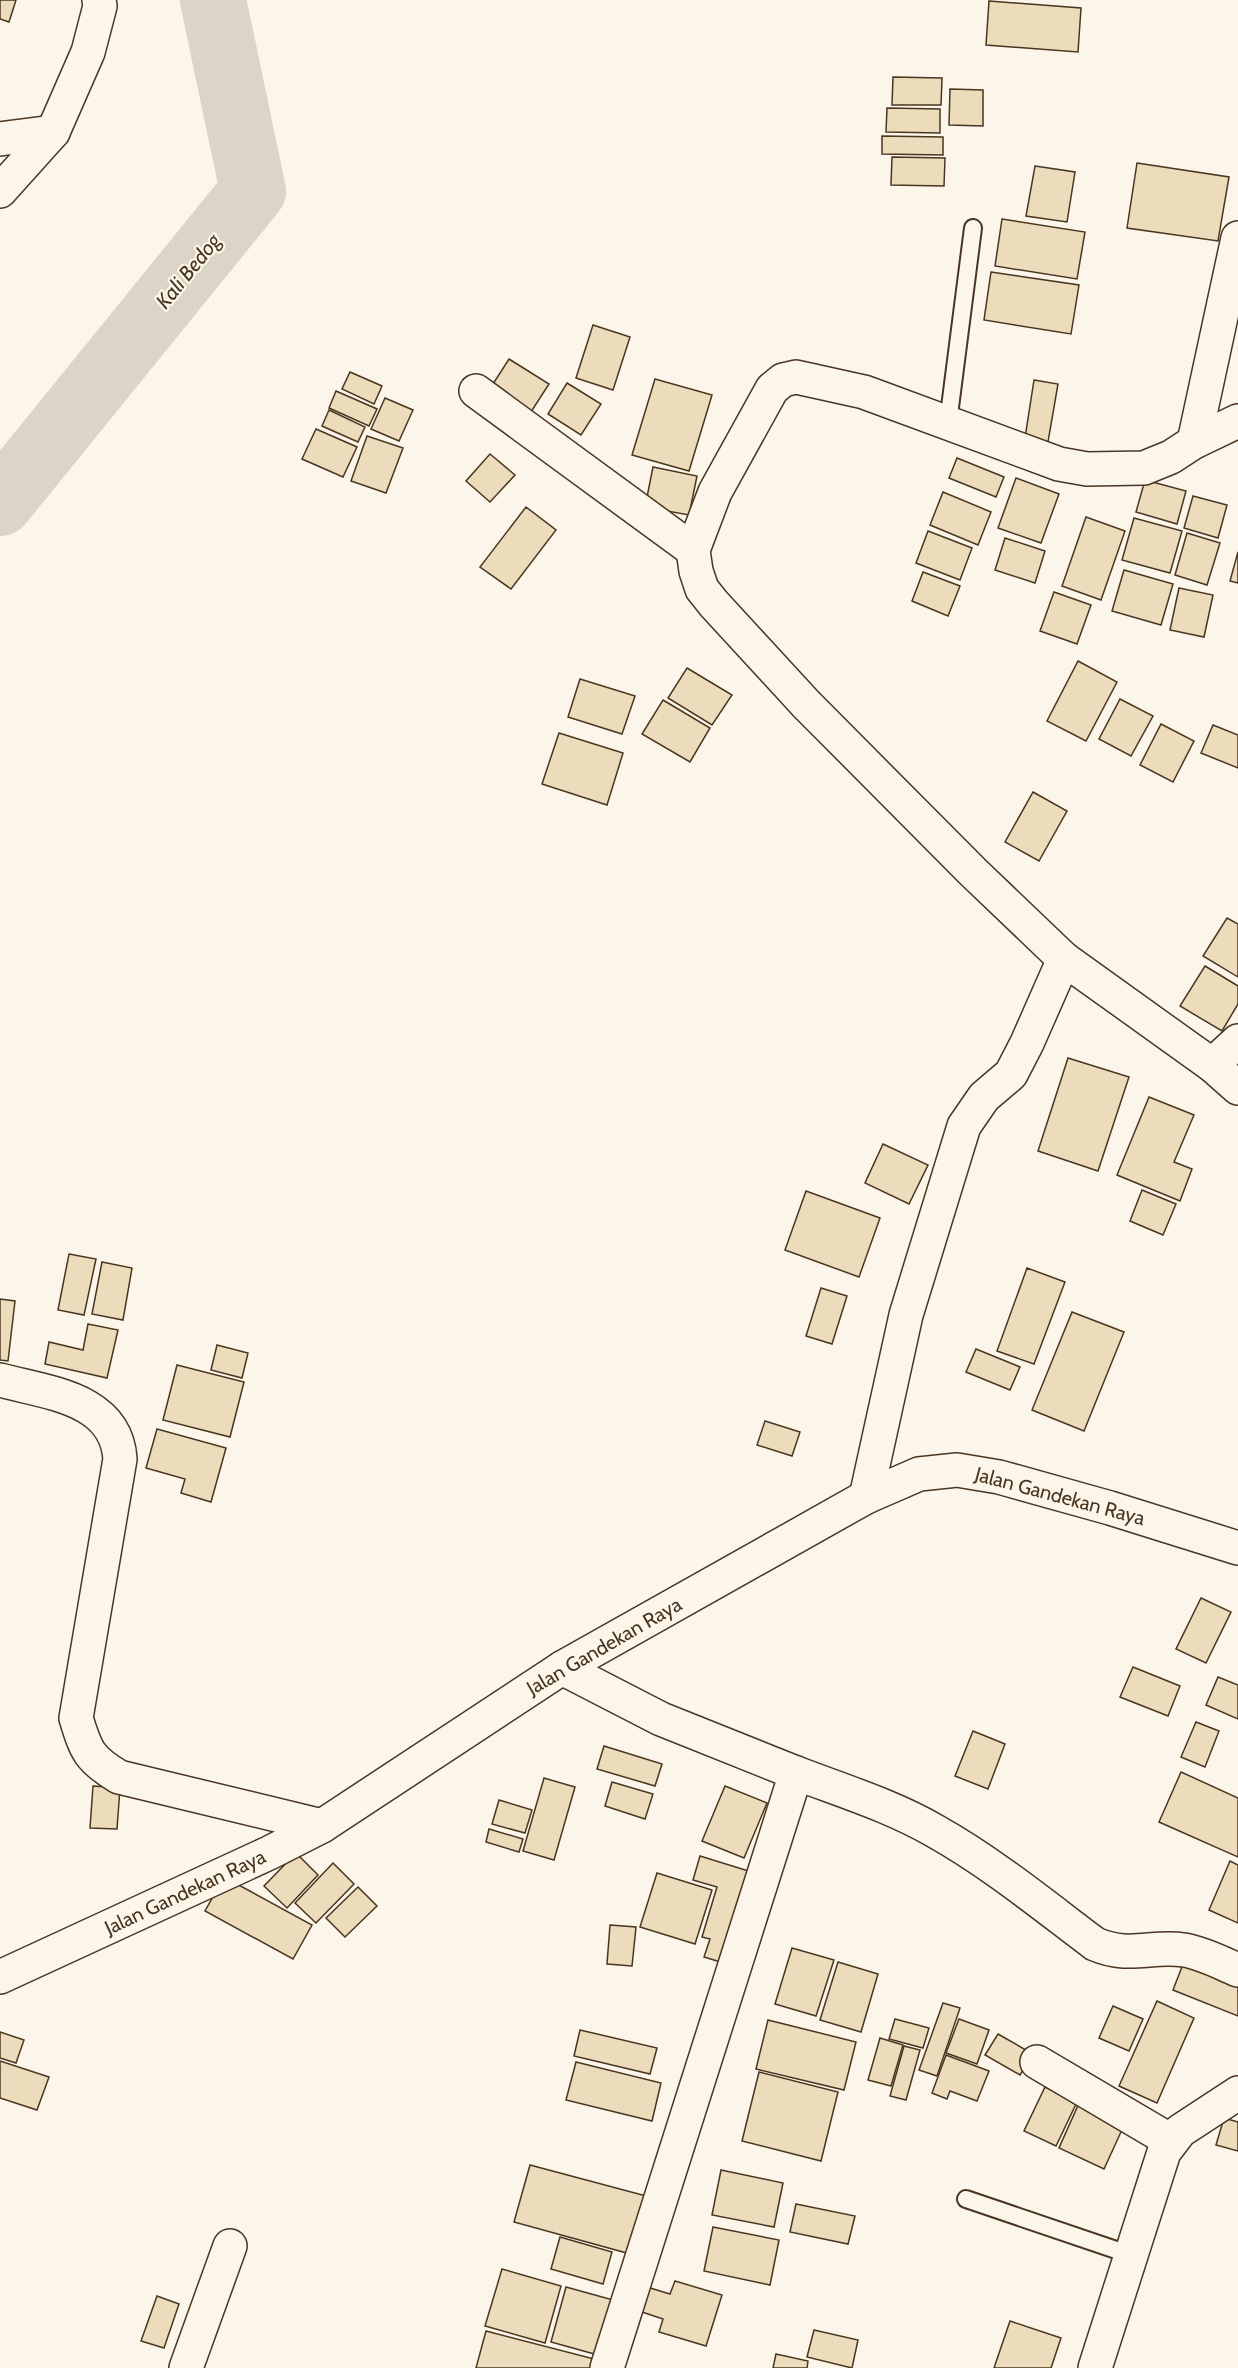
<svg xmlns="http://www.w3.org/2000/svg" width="1238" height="2368" viewBox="0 0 1238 2368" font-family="Cabin,sans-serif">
<rect width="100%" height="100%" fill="#fbf6e9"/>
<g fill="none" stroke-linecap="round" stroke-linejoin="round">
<polyline stroke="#dcd4c6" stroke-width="66" points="0,503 253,191 213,0"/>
</g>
<g fill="#ecdcbc" stroke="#4a3520" stroke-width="1.5">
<polygon points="0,0 16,0 9,22 0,19"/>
<polygon points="989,1 1081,8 1078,52 986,45"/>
<polygon points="893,77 942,78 941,105 892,105"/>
<polygon points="950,89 983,90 983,126 949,125"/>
<polygon points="887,108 940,109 940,133 886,132"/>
<polygon points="882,136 943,137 943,155 882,154"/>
<polygon points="892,157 945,158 944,186 891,185"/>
<polygon points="1137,163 1229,177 1218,241 1127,228"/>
<polygon points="1035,166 1075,172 1067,222 1026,216"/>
<polygon points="1002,219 1085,232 1077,279 995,266"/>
<polygon points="991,272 1079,285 1071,334 984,320"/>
<polygon points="593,325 630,337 613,390 576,378"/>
<polygon points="509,359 549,384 531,412 491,387"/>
<polygon points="350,372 382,386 374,404 342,389"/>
<polygon points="655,379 712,395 689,471 632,455"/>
<polygon points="1034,380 1058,384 1048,442 1025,438"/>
<polygon points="567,383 601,404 581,435 548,414"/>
<polygon points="336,391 377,409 369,426 329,408"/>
<polygon points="385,398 413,410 399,441 371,429"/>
<polygon points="329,410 365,427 358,442 322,426"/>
<polygon points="316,429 357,447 343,477 302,459"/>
<polygon points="367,436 403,448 386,493 351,481"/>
<polygon points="490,454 515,475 490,502 466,481"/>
<polygon points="957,458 1004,477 996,497 949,478"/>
<polygon points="653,467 697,476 689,515 645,507"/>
<polygon points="1016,478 1059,494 1041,543 998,528"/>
<polygon points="1145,480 1186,491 1177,524 1136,512"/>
<polygon points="943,492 991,512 978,545 930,525"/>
<polygon points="1193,496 1227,505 1218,538 1184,528"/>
<polygon points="526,507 556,530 511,589 480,567"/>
<polygon points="1086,517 1125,531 1101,600 1062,586"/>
<polygon points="1134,518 1182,531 1170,573 1122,560"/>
<polygon points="928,531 972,548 960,580 916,563"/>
<polygon points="1187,533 1220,543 1207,585 1175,575"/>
<polygon points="1005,538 1045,551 1035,583 995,570"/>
<polygon points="1238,552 1238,583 1230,581"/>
<polygon points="1124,570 1173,584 1161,625 1112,611"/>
<polygon points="923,572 960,586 948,616 912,601"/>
<polygon points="1179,588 1213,595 1204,637 1170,630"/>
<polygon points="1054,592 1091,605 1077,644 1040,631"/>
<polygon points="1078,661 1117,682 1086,741 1047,721"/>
<polygon points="687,668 732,695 712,725 668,698"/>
<polygon points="580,679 635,696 622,734 568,717"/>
<polygon points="1120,699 1153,716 1131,756 1099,739"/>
<polygon points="663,700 710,728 690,762 642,734"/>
<polygon points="1161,724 1194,741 1173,782 1140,765"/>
<polygon points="1213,725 1238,735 1238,768 1201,753"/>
<polygon points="559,733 623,753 607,805 542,784"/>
<polygon points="1033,792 1067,811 1039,861 1005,842"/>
<polygon points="1227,918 1238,924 1238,977 1203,956"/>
<polygon points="1205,966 1238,986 1238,1004 1222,1031 1180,1006"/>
<polygon points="1068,1058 1129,1077 1098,1171 1038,1151"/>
<polygon points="1149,1097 1194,1115 1174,1162 1192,1169 1180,1201 1117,1175"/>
<polygon points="883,1144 928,1165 909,1204 865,1183"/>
<polygon points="1142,1190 1176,1204 1163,1235 1130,1221"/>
<polygon points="806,1191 880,1218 859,1277 785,1250"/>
<polygon points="69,1254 96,1259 84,1315 58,1310"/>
<polygon points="102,1262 132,1268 123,1320 92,1314"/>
<polygon points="1027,1268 1065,1282 1034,1364 997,1351"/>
<polygon points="821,1288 847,1296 832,1344 806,1336"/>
<polygon points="0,1299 15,1301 8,1361 0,1360"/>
<polygon points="1072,1312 1124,1332 1084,1431 1032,1410"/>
<polygon points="88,1324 118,1330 107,1378 45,1364 49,1342 83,1350"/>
<polygon points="217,1345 248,1353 242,1378 211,1370"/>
<polygon points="976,1349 1020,1367 1010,1390 966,1372"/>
<polygon points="177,1365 244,1382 230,1437 163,1420"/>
<polygon points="765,1421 800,1432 792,1456 757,1445"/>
<polygon points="157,1429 226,1448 211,1502 181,1493 185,1479 146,1468"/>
<polygon points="1201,1598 1231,1612 1206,1663 1176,1649"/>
<polygon points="1133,1667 1180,1686 1168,1716 1120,1697"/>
<polygon points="1218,1677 1238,1685 1238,1719 1206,1705"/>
<polygon points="1196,1722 1219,1731 1205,1767 1181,1757"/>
<polygon points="973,1731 1005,1744 988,1789 955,1776"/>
<polygon points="604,1746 662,1764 655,1786 597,1769"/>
<polygon points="1181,1772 1238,1798 1238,1857 1159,1822"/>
<polygon points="544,1778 575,1787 554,1860 523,1851"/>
<polygon points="612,1782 653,1794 645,1819 605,1806"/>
<polygon points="93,1786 120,1788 117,1829 90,1828"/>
<polygon points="725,1786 767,1803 744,1858 702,1841"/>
<polygon points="499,1800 532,1810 525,1833 492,1824"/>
<polygon points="489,1829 523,1839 519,1852 486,1842"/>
<polygon points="296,1853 318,1875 287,1908 264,1886"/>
<polygon points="700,1856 755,1873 727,1964 704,1957 710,1939 702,1937 717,1887 693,1880"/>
<polygon points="1230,1861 1238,1865 1238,1923 1209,1910"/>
<polygon points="333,1863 354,1884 316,1923 295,1903"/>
<polygon points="657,1873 712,1890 695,1944 640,1927"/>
<polygon points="224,1877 312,1925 293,1959 205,1911"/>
<polygon points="358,1887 377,1906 345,1937 326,1918"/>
<polygon points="610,1925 636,1927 632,1966 607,1964"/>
<polygon points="792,1948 834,1960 816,2016 775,2004"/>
<polygon points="1185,1959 1238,1980 1238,2016 1173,1990"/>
<polygon points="838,1962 878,1974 861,2032 820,2020"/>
<polygon points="1157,2001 1194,2018 1157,2103 1119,2086"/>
<polygon points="943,2003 960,2008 937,2076 919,2070"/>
<polygon points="1113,2006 1143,2019 1129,2051 1099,2038"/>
<polygon points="895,2019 929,2028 923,2048 889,2039"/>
<polygon points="959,2019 989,2030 977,2064 946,2053"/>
<polygon points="768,2020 856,2042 844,2090 756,2069"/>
<polygon points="580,2030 657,2048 650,2074 574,2056"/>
<polygon points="0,2032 24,2040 16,2063 0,2058"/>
<polygon points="998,2034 1033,2054 1020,2075 985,2055"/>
<polygon points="880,2038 903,2045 891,2086 868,2080"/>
<polygon points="904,2046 920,2050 906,2100 890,2096"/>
<polygon points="946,2055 989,2071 977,2101 950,2091 947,2099 932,2093"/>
<polygon points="0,2061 49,2077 37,2110 0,2098"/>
<polygon points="576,2062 661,2083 652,2121 566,2100"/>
<polygon points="759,2072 838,2092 821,2161 742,2141"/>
<polygon points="1045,2087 1077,2102 1056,2146 1024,2131"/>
<polygon points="1080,2101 1126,2121 1104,2169 1059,2148"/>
<polygon points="1224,2118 1238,2122 1238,2151 1216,2145"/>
<polygon points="530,2165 650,2197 634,2255 514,2222"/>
<polygon points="721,2170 783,2183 774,2227 712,2215"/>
<polygon points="796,2204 855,2216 848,2244 790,2232"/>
<polygon points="713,2227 779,2240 770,2285 704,2271"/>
<polygon points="560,2237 612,2252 603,2284 551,2269"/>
<polygon points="502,2269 561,2286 545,2343 485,2326"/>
<polygon points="675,2281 722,2295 706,2346 659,2332 663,2319 639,2311 647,2287 670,2294"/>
<polygon points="566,2287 613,2300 598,2355 551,2342"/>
<polygon points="157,2296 179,2304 164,2348 141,2341"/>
<polygon points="1010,2321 1061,2338 1051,2368 994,2368"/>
<polygon points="814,2330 858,2340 852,2368 807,2357"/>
<polygon points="486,2331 598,2360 596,2368 476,2368"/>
<polygon points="776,2354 808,2361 807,2368 773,2368"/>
</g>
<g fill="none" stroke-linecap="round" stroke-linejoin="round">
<defs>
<g id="service">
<polyline points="948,423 973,228"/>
<polyline points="966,2199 1131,2255"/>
</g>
<g id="minor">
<polyline points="0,139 53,132"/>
<polyline points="0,191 53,132 88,52 100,6 99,0"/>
<polyline points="476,391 693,550"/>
<polyline points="1238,421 1194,442 1171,457 1144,468 1087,469 1059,464 864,392 796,377 783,380 772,389 715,492 693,550 696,571 702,589 714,604 806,704 973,872 1064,959 1212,1065 1238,1088"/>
<polyline points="1194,442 1238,238"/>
<polyline points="1212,1065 1238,1041"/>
<path d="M0,1380C48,1393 116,1398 120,1459L76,1718C86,1751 89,1759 119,1777L322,1826"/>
<polyline points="866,1497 906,1315 964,1126 984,1097 1011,1074 1027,1043 1064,959"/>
<polyline points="562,1668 661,1719 796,1773 607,2368"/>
<path d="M796,1773C843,1791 892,1806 935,1831C992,1863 1043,1905 1095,1944C1130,1959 1151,1945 1184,1950C1203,1953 1221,1963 1238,1970"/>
<polyline points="1037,2062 1171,2141"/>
<polyline points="186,2368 230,2246"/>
<polyline points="1095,2368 1164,2152 1180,2131 1238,2093"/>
</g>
<polyline id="tertiary" points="0,1977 269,1853 322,1826 562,1668 866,1497 919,1474 957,1470 999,1477 1110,1508 1238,1548"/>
</defs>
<use href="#service" stroke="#4a3520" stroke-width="20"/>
<use href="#minor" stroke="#4a3520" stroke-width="36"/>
<use href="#tertiary" stroke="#4a3520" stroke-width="36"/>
<use href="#service" stroke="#fbf6e9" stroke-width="16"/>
<use href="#minor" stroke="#fbf6e9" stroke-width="33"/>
<use href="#tertiary" stroke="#fbf6e9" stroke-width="33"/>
</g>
<g text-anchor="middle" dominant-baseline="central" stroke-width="4.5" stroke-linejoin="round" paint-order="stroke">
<g font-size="20" fill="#4a3520" stroke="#fbf6e9">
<text transform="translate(1060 1496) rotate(15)">Jalan Gandekan Raya</text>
<text transform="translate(604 1646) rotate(-30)">Jalan Gandekan Raya</text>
<text transform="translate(185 1892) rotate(-25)">Jalan Gandekan Raya</text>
</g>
<g font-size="21" font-style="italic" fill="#4a3520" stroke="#fbf6e9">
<text transform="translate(188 271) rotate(-51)">Kali Bedog</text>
</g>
</g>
</svg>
